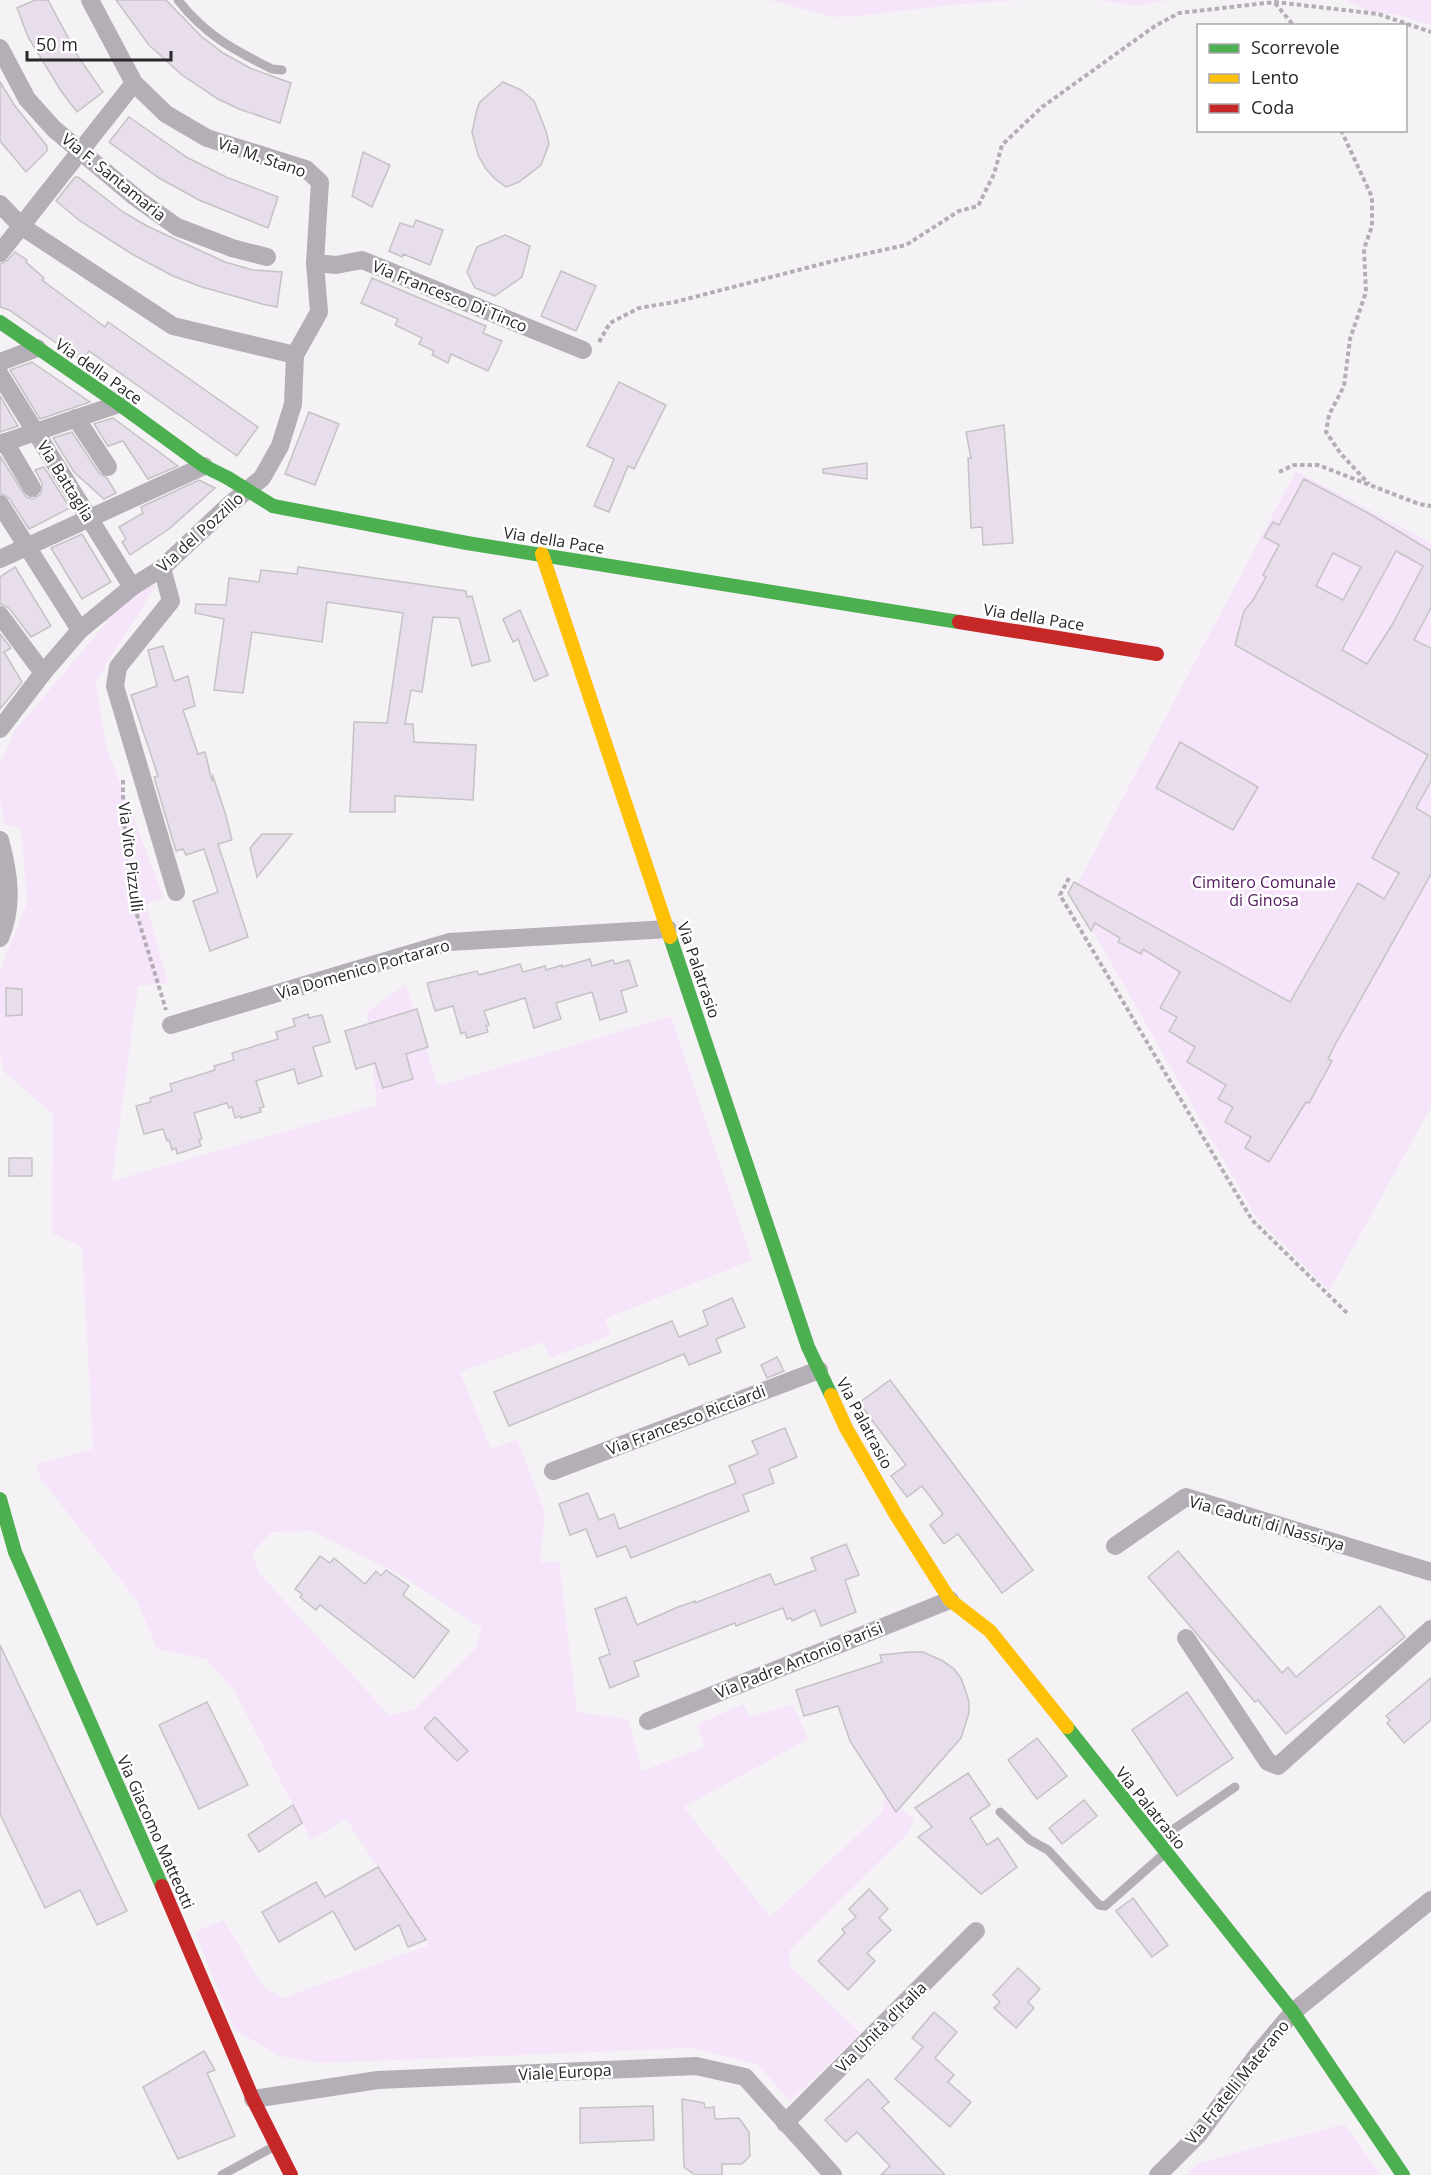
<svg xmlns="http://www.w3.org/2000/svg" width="1431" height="2175" viewBox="0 0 1431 2175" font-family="'Open Sans',sans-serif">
<rect width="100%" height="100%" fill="#f5f2f6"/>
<g fill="#f6e5fa" fill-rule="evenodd">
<polygon points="769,0 1023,0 951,5 858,16 834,17"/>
<polygon points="1096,0 1168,0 1137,6"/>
<polygon points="1345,0 1431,0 1431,25 1398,15 1372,12"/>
<polygon points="1296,471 1431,543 1431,1107 1329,1291 1256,1217 1072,894"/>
<path d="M157,584L96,681L106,746L164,898L146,904L168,983L138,986L112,1181L377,1105L367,1012L406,984L438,1086L671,1016L752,1260L605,1319L611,1335L550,1358L543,1342L460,1372L491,1449L517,1439L545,1513L540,1562L559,1561L577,1712L628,1719L642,1771L705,1747L697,1725L743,1704L750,1717L793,1704L808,1739L684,1807L770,1917L882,1812L885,1795L914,1820L908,1833L790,1950V1966L861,2033L790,2101L757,2064L692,2048L322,2063L279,2056L234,2029L195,1932L224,1920L264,1988L283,1998L429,1945L346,1819L311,1840L234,1690L206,1659L157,1649L137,1601L41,1479L36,1464L93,1449L82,1247L52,1233L53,1114L3,1071L0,1053V970L27,903L21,828L4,824L0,799V764L14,732L133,591ZM312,1531L402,1576L482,1628L475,1649L415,1709L389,1715L259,1573L252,1553L272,1532Z"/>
<polygon points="1344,2124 1381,2175 1185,2175 1199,2163"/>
</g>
<g fill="#e8ddeb" stroke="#c4c2c4" stroke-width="1.5" fill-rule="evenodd">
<polygon points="35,0 48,0 79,58 103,92 77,112 61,91 28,37 17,8"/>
<polygon points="116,0 166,0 201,36 223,53 250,68 291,83 280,123 239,109 218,99 182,75 149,45"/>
<polygon points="0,82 15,106 47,146 47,151 26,172 0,141"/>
<polygon points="503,82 521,90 534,101 546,131 549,144 541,165 519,182 506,187 495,179 486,169 478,155 472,132 477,109 480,102"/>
<polygon points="129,117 188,158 226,177 278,197 268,228 199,200 159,178 109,142"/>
<polygon points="363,152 390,165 372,207 352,196"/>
<polygon points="75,177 78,177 123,212 147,226 225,262 253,270 282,272 277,307 262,304 202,287 173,276 132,254 80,221 56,201"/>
<polygon points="416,220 443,230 430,265 403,254 402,257 389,251 400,223 413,227"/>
<polygon points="505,235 530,246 522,277 495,296 475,288 467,272 477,247"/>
<polygon points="15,252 27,260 26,262 44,278 42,280 105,327 108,322 258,427 237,456 89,351 82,361 9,310 0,307 0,264 8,260"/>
<polygon points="561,271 596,286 576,331 541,316"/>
<polygon points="372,278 486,326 483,333 502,341 488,371 451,354 448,363 432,355 434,351 419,344 422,338 395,325 398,319 361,303"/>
<polygon points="32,362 90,402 40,419 10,370"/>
<polygon points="619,382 666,405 634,469 628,466 609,512 594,506 614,459 587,446"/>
<polygon points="0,396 18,426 0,432"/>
<polygon points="309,412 339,424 315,485 285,474"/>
<polygon points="113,418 178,466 148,479 123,441 108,446 94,424"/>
<polygon points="1004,425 1013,543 983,545 982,527 971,528 968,458 971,458 966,432"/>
<polygon points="72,432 99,473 107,478 116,493 104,499 74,472 53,438"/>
<polygon points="0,456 26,497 33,499 41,494 42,483 35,470 44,467 70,508 29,529 9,498 0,493"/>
<polygon points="867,463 867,479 823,473 823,469"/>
<path d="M1304,479L1370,514L1431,551V608L1414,640L1431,648V781L1416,808L1431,817V874L1336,1043L1328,1059L1332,1061L1309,1103L1306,1102L1269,1162L1245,1148L1251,1137L1225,1122L1233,1107L1218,1099L1226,1085L1187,1062L1195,1047L1169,1031L1177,1017L1160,1008L1180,972L1143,949L1141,954L1118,942L1120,938L1095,923L1091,931L1068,893L1074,882L1290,1002L1358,883L1384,899L1399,873L1372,858L1428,755L1235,645L1244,611L1253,600L1266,577L1263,575L1279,545L1264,537L1273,522L1279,525ZM1396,551L1423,566L1392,625L1367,664L1342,650ZM1333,553L1361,567L1343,600L1316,586Z"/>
<polygon points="199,480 215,488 169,529 130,555 122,542 126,539 119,527 143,513 141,507"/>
<polygon points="82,534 111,582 82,599 51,548"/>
<polygon points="15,567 51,626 31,637 9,608 0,604 0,577"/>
<polygon points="298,567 466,591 467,597 472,596 490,661 472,666 459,618 433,617 422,692 411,690 405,724 413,724 414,742 476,745 473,800 395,796 395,812 350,812 354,722 387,723 403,613 327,602 322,642 252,632 243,693 214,690 224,619 195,613 196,604 226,605 229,578 259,582 261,570 297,574"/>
<polygon points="520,610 548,675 534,681 518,639 513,642 503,619"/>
<polygon points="0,634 11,648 4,652 22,682 0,709"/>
<polygon points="163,646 174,681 188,676 195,706 183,710 198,754 205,752 212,781 213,776 226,816 232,840 218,844 248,937 210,951 193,901 218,892 204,849 186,855 183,849 176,851 154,777 158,776 131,695 157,686 148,650"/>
<polygon points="1180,742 1258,787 1233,830 1156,788"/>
<polygon points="262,834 292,834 257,877 250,848"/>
<polygon points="590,959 592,966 613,960 615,964 629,960 637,986 621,991 627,1012 600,1020 592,992 556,1003 561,1019 534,1028 525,998 484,1011 489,1025 486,1026 488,1032 467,1038 465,1032 461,1034 453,1006 435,1011 427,983 477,971 479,975 520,964 523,972 545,966 546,970 562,965 562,967"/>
<polygon points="6,988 22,989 22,1015 6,1016"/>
<polygon points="417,1009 428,1047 406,1054 413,1079 383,1088 375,1063 356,1069 345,1031"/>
<polygon points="308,1014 309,1018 322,1015 330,1042 313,1047 322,1076 298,1084 294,1069 256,1081 264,1107 260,1108 261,1112 241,1118 240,1116 235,1118 232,1107 229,1108 227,1103 194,1113 202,1139 199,1140 201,1146 177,1154 176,1148 172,1150 169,1140 167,1141 163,1129 144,1134 136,1106 151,1102 150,1098 172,1091 170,1084 215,1070 214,1066 234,1060 232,1053 278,1039 276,1032 295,1026 293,1019"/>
<rect x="9" y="1158" width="23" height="18"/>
<polygon points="732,1298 745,1327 716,1339 721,1352 689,1365 684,1354 509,1426 494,1392 672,1321 679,1337 708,1325 703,1311"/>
<polygon points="777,1357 784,1371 767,1378 761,1365"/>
<polygon points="890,1380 1033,1570 1002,1593 958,1534 944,1544 930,1525 943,1514 922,1486 907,1497 891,1476 906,1465 859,1403"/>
<polygon points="785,1428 797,1457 769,1469 774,1483 743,1495 749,1511 631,1558 626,1546 597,1557 586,1529 570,1535 559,1504 588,1493 599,1520 614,1514 619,1529 736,1483 729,1466 758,1454 752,1441"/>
<polygon points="846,1544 859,1575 845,1580 856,1612 821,1626 815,1610 792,1621 791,1618 787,1619 783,1608 736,1626 735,1623 634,1662 639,1676 610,1688 599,1658 610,1654 595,1609 626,1597 637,1625 678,1607 695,1601 695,1603 770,1574 775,1585 816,1570 811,1558"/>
<polygon points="1178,1551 1282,1673 1288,1667 1296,1677 1380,1606 1405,1637 1286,1734 1258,1700 1255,1702 1148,1577"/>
<polygon points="320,1556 330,1563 334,1558 365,1584 376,1571 381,1576 386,1570 409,1586 403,1595 449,1631 414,1678 320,1605 316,1610 300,1597 302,1594 295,1589"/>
<polygon points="0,1645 127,1911 97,1925 80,1890 45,1908 0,1814"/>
<polygon points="910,1652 923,1652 943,1661 954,1669 961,1678 965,1689 969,1702 969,1713 961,1738 896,1812 850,1741 838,1706 804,1716 796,1690 882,1662 880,1655"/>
<polygon points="1431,1678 1431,1720 1404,1743 1387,1723 1390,1720 1386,1716"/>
<polygon points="1187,1692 1233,1758 1177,1796 1132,1730"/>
<polygon points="207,1702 248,1785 199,1809 159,1725"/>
<polygon points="435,1717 468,1751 457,1761 424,1728"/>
<polygon points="1037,1738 1067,1776 1037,1799 1008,1760"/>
<polygon points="968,1773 990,1805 970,1818 987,1845 998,1838 1017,1867 981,1894 918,1837 932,1827 915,1808"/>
<polygon points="1084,1800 1097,1816 1062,1844 1049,1828"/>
<polygon points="293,1805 302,1823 259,1852 248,1835"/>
<polygon points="378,1867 426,1940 408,1947 399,1925 355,1950 333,1911 279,1942 262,1912 316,1882 325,1897"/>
<polygon points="869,1889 888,1909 879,1918 891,1930 867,1953 875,1961 848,1990 818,1961 845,1933 842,1929 856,1917 849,1909"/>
<polygon points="1133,1898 1168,1945 1152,1957 1116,1911"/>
<polygon points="1018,1968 1040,1989 1028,2002 1034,2008 1016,2028 994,2008 1000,2002 993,1995"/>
<polygon points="934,2012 957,2032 935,2058 954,2075 948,2082 971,2102 950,2127 895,2079 923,2047 912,2038"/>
<polygon points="204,2051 215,2070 207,2073 235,2136 178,2159 143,2087"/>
<polygon points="868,2079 889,2102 882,2108 945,2175 881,2175 890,2166 857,2132 846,2142 825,2120"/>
<polygon points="682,2099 704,2103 705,2108 714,2107 715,2119 739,2118 749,2132 750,2156 742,2164 722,2164 722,2175 695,2175 684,2167"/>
<polygon points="653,2106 654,2140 580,2143 580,2108"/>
</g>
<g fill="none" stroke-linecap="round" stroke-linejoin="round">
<g stroke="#b3aeb4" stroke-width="4" stroke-dasharray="4.5 3" stroke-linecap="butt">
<polyline points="1275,3 1294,26"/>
<polyline points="1341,130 1372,197 1372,226 1364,249 1366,292 1350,339 1344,386 1329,415 1326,432 1341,454 1369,484"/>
<polyline points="599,342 610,323 639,308 675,302 837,260 906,245 959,211 978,206 994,174 1002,145 1042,107 1155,26 1179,13 1275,2 1378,14 1431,32"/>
<polyline points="1279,472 1294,465 1318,465 1419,504 1431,506"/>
<polyline points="123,780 123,812 134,905 166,1010"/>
<polyline points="1069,878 1060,895 1252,1220 1347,1313"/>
</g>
<g stroke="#b4aeb6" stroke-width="9">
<path d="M178,0C205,35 234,50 272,69L282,70"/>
<polyline points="1000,1812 1030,1840 1048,1850 1099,1905 1105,1906 1164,1854"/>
<polyline points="1158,1840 1235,1787"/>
<polyline points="222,2175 275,2146"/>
</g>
<g stroke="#b4aeb6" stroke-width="18">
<polyline points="0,48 27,99 54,129 135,197 177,227 232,248 267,257"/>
<polyline points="0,204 21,226 173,326 295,355"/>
<polyline points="0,253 134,83"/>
<polyline points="315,263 336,265 362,260 583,350"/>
<polyline points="0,362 37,348"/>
<polyline points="0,375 132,587"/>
<polyline points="76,418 108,467"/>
<polyline points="5,442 32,488"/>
<polyline points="0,444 119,404"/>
<polyline points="0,504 80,630"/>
<polyline points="0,559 204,466"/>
<polyline points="162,568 171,601 118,667 115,686 176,892"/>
<polyline points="0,615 43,673"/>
<polyline points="0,729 43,673 80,630 132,587 162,568 228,506 262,478 280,446 293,404 295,355 319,312 315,263 320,182 306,169 207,138 166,114 134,83 90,0"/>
<path d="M0,840C9,873 14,906 0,938"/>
<polyline points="171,1025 449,942 668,929"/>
<polyline points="553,1471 819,1370"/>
<polyline points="1115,1546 1186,1497 1431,1572"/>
<polyline points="1186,1638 1268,1762 1278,1766 1431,1629"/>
<polyline points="648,1721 950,1600"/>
<polyline points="253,2099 378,2080 696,2066 745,2077 833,2175"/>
<polyline points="785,2123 976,1931"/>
<polyline points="1158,2175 1199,2134 1257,2055 1293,2012 1431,1900"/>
</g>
<g stroke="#4caf50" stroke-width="14">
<polyline points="0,322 119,404 204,466 228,478"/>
<polyline points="273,506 467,543 959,622"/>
<polyline points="670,937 808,1347 831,1395"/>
<polyline points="0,1499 15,1552 162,1886"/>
<polyline points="1067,1727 1293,2012 1403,2175"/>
</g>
<g stroke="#ffc107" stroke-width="14">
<polyline points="542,554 670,937"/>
<polyline points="831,1395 846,1428 896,1515 950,1600 990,1631 1067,1727"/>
</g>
<g stroke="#c62828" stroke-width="14">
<polyline points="959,622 1157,654"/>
<polyline points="162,1886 253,2099 291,2175"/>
</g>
<polyline stroke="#4caf50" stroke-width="14" points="228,478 273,506"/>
</g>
<g text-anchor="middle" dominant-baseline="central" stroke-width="5" stroke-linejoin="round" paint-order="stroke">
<g font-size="16" fill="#292729" stroke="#fff">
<text transform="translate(262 157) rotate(19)">Via M. Stano</text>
<text transform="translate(114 177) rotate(39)">Via F. Santamaria</text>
<text transform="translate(450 296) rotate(22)">Via Francesco Di Tinco</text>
<text transform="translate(99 371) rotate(35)">Via della Pace</text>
<text transform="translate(66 481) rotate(58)">Via Battaglia</text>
<text transform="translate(200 532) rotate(-42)">Via del Pozzillo</text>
<text transform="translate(554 540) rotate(9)">Via della Pace</text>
<text transform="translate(1034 617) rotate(9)">Via della Pace</text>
<text transform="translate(131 857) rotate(83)">Via Vito Pizzulli</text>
<text transform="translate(363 969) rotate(-16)">Via Domenico Portararo</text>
<text transform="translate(699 970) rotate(71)">Via Palatrasio</text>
<text transform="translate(686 1420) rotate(-21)">Via Francesco Ricciardi</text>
<text transform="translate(865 1423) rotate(62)">Via Palatrasio</text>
<text transform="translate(1267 1523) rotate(16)">Via Caduti di Nassirya</text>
<text transform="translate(799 1660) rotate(-22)">Via Padre Antonio Parisi</text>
<text transform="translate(1151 1808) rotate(51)">Via Palatrasio</text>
<text transform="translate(156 1832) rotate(66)">Via Giacomo Matteotti</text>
<text transform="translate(881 2027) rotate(-45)">Via Unità d'Italia</text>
<text transform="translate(565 2072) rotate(-3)">Viale Europa</text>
<text transform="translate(1237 2082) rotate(-51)">Via Fratelli Materano</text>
</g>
<g font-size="16" fill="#52175d" stroke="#fff">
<text x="1264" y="882">Cimitero Comunale<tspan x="1264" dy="18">di Ginosa</tspan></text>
</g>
</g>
<rect x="1197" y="24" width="210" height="108" fill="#ffffff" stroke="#a9a9a9" stroke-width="1.5"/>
<rect x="1209" y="44" width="30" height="9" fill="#4caf50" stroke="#a9a9a9" stroke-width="1.5"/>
<text x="1251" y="54" font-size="18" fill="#292729">Scorrevole</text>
<rect x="1209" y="74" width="30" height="9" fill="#ffc107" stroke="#a9a9a9" stroke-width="1.5"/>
<text x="1251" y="84" font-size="18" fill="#292729">Lento</text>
<rect x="1209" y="104" width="30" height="9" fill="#c62828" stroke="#a9a9a9" stroke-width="1.5"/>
<text x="1251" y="114" font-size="18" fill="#292729">Coda</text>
<path d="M27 51v9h144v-9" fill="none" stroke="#292729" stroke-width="3"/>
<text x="36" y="51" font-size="18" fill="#292729" stroke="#ffffff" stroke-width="4.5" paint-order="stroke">50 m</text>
</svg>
